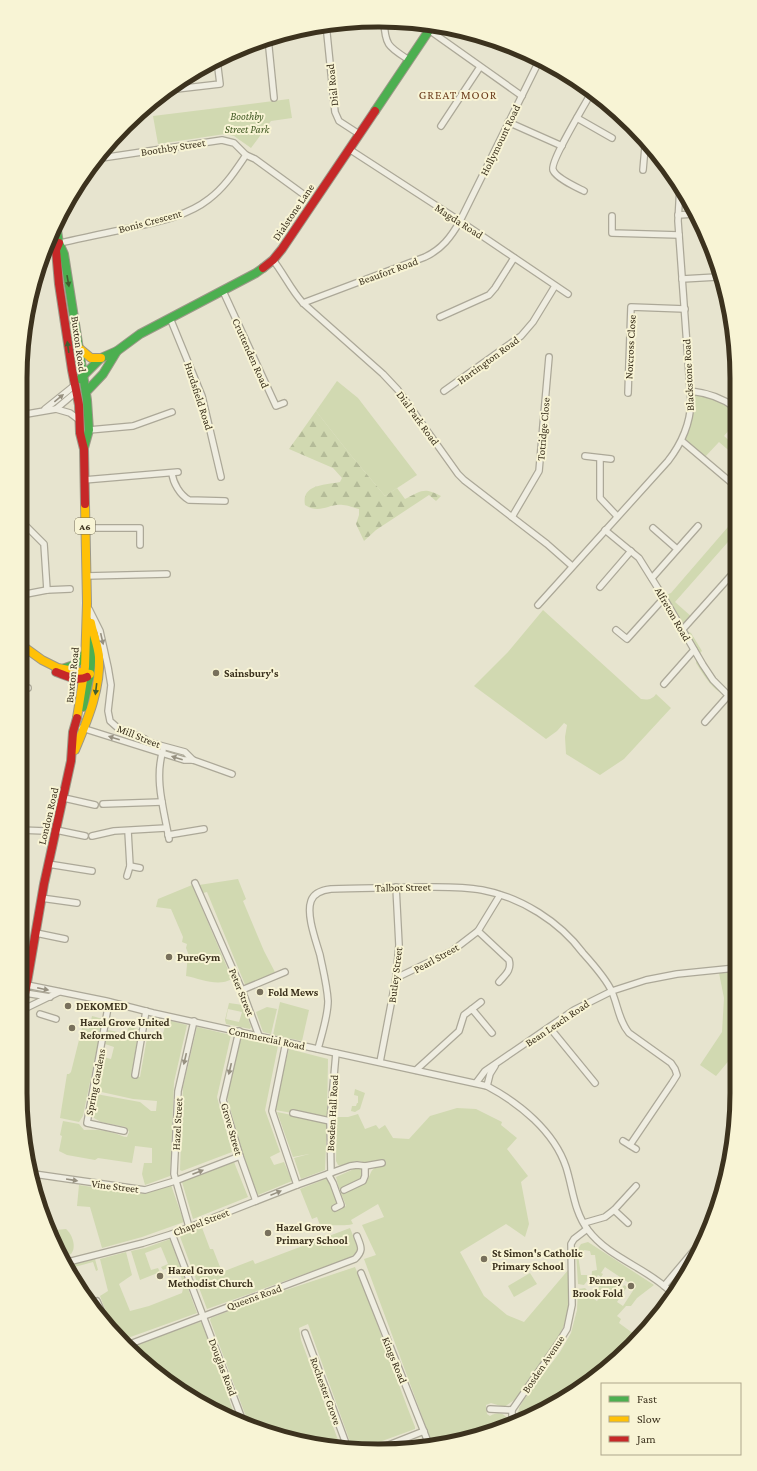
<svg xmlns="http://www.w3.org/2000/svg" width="757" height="1471" viewBox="0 0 757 1471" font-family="'Crimson Pro',serif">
<defs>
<pattern id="forest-firs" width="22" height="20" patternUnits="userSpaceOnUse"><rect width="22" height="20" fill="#d1d9b1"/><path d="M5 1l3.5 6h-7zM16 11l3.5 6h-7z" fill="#b4bb98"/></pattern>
</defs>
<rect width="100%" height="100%" fill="#e7e4cf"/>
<g fill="#d1d9b1" fill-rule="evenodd">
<polygon points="289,99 292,118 271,121 251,148 234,136 225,134 158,144 153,116"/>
<polygon points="337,381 358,398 417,475 385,496 349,453 316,411"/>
<polygon points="691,391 706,392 734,407 734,424 724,436 734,445 734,455 719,442 703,459 682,441 686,431"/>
<path d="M734,520L735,534L675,602L693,618L683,629L691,633L702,651L697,656L703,665L735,701V708L732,706L728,696C713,692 704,675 696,663L697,656L663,596L671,593Z"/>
<path d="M543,610L641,699C647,700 652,700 656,694L671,708L624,759L600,775L566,754L565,737L567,725L564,723L557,731L546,739L474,686L508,652Z"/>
<polygon points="238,879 246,899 243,901 264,951 276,974 246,987 207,892 203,893 199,885"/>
<path d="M192,885L232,979C218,987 201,979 186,976L188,953L186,948L187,944L182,942L183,937L171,909L156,907L158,899Z"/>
<polygon points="736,971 736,1052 716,1076 700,1065 722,1032 724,998 719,973"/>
<polygon points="280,1002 309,1010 302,1041 273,1035"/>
<path d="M229,1003L243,1005L251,1027L250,1029L226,1024L225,1020ZM228,1009L242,1012L239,1022L226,1019Z"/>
<polygon points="267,1007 277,1009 271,1034 263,1032 256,1012"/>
<polygon points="92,1016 103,1019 83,1116 79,1122 60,1118 67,1074 69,1074 71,1072 82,1028 89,1029"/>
<path d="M167,1020L187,1025L174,1082L170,1176L145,1185L142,1174L144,1163H152V1148L135,1146L132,1163L98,1158L95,1160L67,1155L59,1151L62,1136L60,1135L63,1121L79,1124L84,1130C95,1129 106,1130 117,1134C121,1135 123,1137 127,1137L129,1132L126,1127L101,1122L94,1118L92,1111L96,1094L140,1102L151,1111H156L157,1101L133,1099L97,1091L103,1057L111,1059L114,1047L105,1044L108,1030L127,1034L128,1027L139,1029L132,1072L135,1076L140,1077L147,1038L161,1040Z"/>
<polygon points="197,1027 231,1035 217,1097 232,1152 182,1171 180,1170 183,1087"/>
<polygon points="241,1038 278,1046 265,1110 280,1152 270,1157 274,1165 284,1162 292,1181 258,1195 244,1158 227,1097"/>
<polygon points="289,1049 328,1059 327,1119 275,1110 274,1107"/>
<polygon points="355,1089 365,1093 360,1109 355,1112 351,1111 352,1106 356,1106 357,1103 358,1103 358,1096 354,1095"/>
<path d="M457,1108L476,1109L502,1122L501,1125L517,1138L507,1149L528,1176L521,1182L529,1224L525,1237L506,1224L460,1252L484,1296L507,1315L524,1322L569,1269C570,1292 571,1314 560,1334L516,1399L504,1407L491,1403L486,1405L487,1414L490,1416C498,1411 506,1413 509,1422L433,1446L364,1259L376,1255L362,1225L384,1217L378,1204L351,1220L353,1224C342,1227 332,1223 321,1228L317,1217L312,1219L300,1189L328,1178L338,1203L332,1205L335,1210L346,1206L341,1193L365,1183C375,1170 366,1171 384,1164L382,1160L367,1163L359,1161L352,1162L343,1166L338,1165L336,1161L337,1117H348L358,1114L365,1129L376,1125L379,1129L385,1125L393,1138L409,1139L430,1116Z"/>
<polygon points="277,1112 327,1122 325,1170 301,1179 294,1158 309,1154 293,1157"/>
<polygon points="234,1162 248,1197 193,1219 182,1182"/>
<polygon points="354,1169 361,1169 363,1176 362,1180 339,1189 336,1177"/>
<polygon points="79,1185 137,1194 151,1192 171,1185 184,1222 142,1237 102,1248 90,1207 77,1206"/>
<path d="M201,1225L210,1249H213L222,1272L253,1260L255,1264L350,1228L358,1248C358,1253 354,1255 349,1258L207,1309L179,1234Z"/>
<path d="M66,1229C72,1234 77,1247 71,1254L65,1256L59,1246L56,1230Z"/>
<path d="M170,1239L197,1313L125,1339L112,1327L100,1296L108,1291L100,1259L126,1252L132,1275L119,1284L130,1311L149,1306L182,1293C185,1284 181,1276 177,1268L170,1271L168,1268L163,1270L161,1267L168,1264L161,1247L145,1253L151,1270L158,1268L160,1272L140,1280L131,1251L145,1248Z"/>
<polygon points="588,1242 654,1285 637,1298 631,1306 626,1306 617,1316 621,1319 619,1323 638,1337 632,1346 537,1414 517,1420 519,1408 523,1401 560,1352 571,1333 577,1310 578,1289 585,1288 588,1291 586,1294 597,1301 602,1294 597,1290 605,1277 622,1288 624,1285 627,1287 617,1302 623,1306 636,1286 630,1282 629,1283 605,1267 601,1273 603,1274 601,1277 598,1275 591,1286 592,1271 597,1270 595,1255 591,1255 590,1251 584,1250 583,1255 578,1255 581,1275 587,1275 587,1281 584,1285 578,1284 576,1252 581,1244"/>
<polygon points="95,1259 98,1270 96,1271 93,1262 71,1268 69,1265"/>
<path d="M355,1267C377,1319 394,1374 415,1427V1429L363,1448L353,1450L308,1324L299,1328L301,1340L341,1448L286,1439L248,1422L210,1320L211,1318L265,1297Z"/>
<polygon points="530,1273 537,1284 514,1297 508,1286"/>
<polygon points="200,1322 202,1323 235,1416 180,1391 148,1360 132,1346"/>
<polygon points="419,1439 422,1448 389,1449"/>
</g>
<path fill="url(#forest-firs)" d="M316,411L349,453L385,496L397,488L405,499C422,491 423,487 441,496L436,501L429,495L376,530L364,541L356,524L359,515V509C354,508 348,505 343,505C328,503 321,515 305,505C301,484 326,485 340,482L342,478L333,468L289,449Z"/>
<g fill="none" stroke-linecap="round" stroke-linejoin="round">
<defs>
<g id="street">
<path d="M384,21C385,46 389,47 409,60"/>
<polyline points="326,24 335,112 339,121 359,134"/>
<polyline points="429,30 522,96"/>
<polyline points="268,38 274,98"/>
<polyline points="168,90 220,84 217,60"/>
<polyline points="577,118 612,138"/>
<polyline points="508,122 562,146"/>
<polyline points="441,126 480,67"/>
<polyline points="349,149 460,221 568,294"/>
<polyline points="95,159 222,140 234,143 246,155"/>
<polyline points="643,170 645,147 649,147"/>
<path d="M584,191C576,187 556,178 553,170C550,161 585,105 591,93"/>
<polyline points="678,215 695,214"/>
<polyline points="612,216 612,233 679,235"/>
<path d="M59,243C79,239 100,234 121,230C151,223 185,218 209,199C225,187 235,171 246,155L255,159L303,194"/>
<path d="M273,260C284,274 291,290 303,303L383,374L398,390L458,474L464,480L547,544L572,566"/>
<polyline points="682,279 717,277 720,281"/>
<polyline points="223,291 276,406 284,403"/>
<path d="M303,303L425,257C442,249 451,237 460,221L540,59"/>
<polyline points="440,317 489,295 495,288 514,258"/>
<polyline points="170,318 202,396 221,477"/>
<polyline points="444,391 521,336 533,322 555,286"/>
<path d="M691,391C707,393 721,397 734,407"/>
<polyline points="628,393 631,307 685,309"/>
<polyline points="45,409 75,385"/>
<polyline points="56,409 70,413 78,419"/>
<polyline points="21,415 56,409 76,392"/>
<polyline points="89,430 133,426 172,412"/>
<polyline points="682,441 734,485"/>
<polyline points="585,456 611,459"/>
<polyline points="600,458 600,498 617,516"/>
<path d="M172,473C173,483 180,495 189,500L225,501"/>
<polyline points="84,480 178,472"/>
<polyline points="21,505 23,485"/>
<polyline points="21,517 24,524 44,544 47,590"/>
<polyline points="512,517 539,471 549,357"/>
<polyline points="85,528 140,528 140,545"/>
<polyline points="653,528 677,549"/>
<polyline points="605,530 639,558 664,598 703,665 713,680 735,702"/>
<polyline points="86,576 167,574"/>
<polyline points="652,578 698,526"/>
<polyline points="600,587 631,551"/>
<polyline points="21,595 47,590 70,589"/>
<path d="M538,605L668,461C682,443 690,425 691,402L678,221L680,186"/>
<polyline points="89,609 100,631 108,667 111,685 108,711 110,721 119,729 145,739 148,742 185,752 193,760"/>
<polyline points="683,629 735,571"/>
<polyline points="616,630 627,639 664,598"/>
<polyline points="664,684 694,650"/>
<polyline points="20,688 28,688"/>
<polyline points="705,722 728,696"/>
<polyline points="82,728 184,760 193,760 232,774"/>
<path d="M163,750C154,779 164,810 169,839"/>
<polyline points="20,769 22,769"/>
<polyline points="64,798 95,805"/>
<polyline points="103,804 162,802"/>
<polyline points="20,830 45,831"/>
<polyline points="56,830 85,836"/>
<polyline points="168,835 204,829"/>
<polyline points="92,836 114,831 166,828"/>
<polyline points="48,864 92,871"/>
<polyline points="130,866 140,868"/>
<polyline points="127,876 130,866 128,831"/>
<polyline points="195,883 242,990 259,1036"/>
<polyline points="41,898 77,903"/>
<path d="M478,931L509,960C512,970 505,975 499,982"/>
<polyline points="36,933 65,939"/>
<polyline points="396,978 452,951 478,931 500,895"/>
<path d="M27,985L106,1001L153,1013L487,1086C519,1103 554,1131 566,1167C573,1189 574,1212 588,1230C610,1259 646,1267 671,1292"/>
<polyline points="242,990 285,972"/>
<polyline points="25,993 50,997"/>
<polyline points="109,1002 87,1123 124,1131"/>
<polyline points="472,1009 481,1002"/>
<polyline points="22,1010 59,992"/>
<polyline points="40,1014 56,1019"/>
<polyline points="550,1028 595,1083"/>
<polyline points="239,1031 223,1100 240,1156 256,1201"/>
<polyline points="286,1042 272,1111 297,1185"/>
<path d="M318,1049C322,1033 328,1016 328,1001C327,985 323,970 320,955C316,941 306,915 311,901C314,892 323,890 331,889C360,888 389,888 419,887C440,887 461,886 482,890C521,897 560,922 583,953C592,963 607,980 612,992C618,1006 619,1021 629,1033L671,1063L675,1069L677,1075L672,1083L630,1145"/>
<polyline points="380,1062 396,978 399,945 396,887"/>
<polyline points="416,1070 459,1031 464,1015 472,1009 492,1033"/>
<polyline points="135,1075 146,1011"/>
<polyline points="476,1083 485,1071 574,1010 612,991 646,980 677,974 736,968"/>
<polyline points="487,1086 490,1074 495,1066"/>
<polyline points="293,1113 330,1121"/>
<polyline points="623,1141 636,1149"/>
<polyline points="331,1173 330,1121 336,1053"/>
<polyline points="34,1174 145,1190 175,1181 240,1156"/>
<polyline points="328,1174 333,1183 341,1205 335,1208"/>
<polyline points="344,1190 363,1181 365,1176 365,1166"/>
<polyline points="614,1210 628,1223"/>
<polyline points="584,1223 605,1217 614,1210 636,1186"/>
<polyline points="189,1227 174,1174 178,1091 194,1021"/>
<polyline points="172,1234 242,1419"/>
<polyline points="68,1262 143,1243 172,1234 297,1185 350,1166 357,1165 365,1166 382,1163"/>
<polyline points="361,1273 430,1447"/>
<polyline points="664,1286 706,1236"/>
<polyline points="97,1301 106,1322"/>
<polyline points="305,1333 348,1449"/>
<path d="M130,1344L355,1259C364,1250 361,1247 357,1236"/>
<polyline points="490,1409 512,1410 559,1342 567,1329 572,1305 571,1244 574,1239 587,1229"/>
<polyline points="512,1410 512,1422"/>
<polyline points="376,1450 424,1431"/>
</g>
<g id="fast">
<polyline points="375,111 432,26"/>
<polyline points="56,224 59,243 64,254 87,400 89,430 84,448"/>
<polyline points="80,379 101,358 117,351 140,334 256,273 263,268"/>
<polyline points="86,392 103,374 117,351"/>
<path d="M65,668C75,666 81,661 86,652"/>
<polyline points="83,707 90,674 93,637"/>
</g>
<g id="slow">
<polyline points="79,348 91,358 101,358"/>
<polyline points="20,644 42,660 58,668 90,674"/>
<polyline points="77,718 85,667 87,603 85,504"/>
<path d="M75,750C87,721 101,689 99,657C98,645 93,634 91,623"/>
</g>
<g id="jam">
<polyline points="59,243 56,250 59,284 72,370 79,405 80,433 84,449 85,504"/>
<polyline points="263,268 273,260 282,249 375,111"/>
<path d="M56,672C65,675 77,682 87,677"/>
<polyline points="20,1023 44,884 71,761 73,732 77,718"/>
</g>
</defs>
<use href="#street" stroke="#aca898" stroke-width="8"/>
<use href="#fast" stroke="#9c9888" stroke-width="10"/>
<use href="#slow" stroke="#9c9888" stroke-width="10"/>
<use href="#jam" stroke="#9c9888" stroke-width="10"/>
<use href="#street" stroke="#efede1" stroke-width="5.5"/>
<use href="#fast" stroke="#4caf50" stroke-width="8"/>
<use href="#slow" stroke="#ffc107" stroke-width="8"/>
<use href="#jam" stroke="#c62828" stroke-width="8"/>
</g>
<defs><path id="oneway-solid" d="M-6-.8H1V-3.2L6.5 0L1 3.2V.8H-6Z"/></defs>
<g fill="#425e30">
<use href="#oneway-solid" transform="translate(68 281) rotate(80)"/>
<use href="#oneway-solid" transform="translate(68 347) rotate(-98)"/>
<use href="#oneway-solid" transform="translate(96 689) rotate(97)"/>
</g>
<g fill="#969080">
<use href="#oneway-solid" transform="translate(59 398) rotate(-39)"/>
<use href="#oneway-solid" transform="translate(102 639) rotate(77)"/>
<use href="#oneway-solid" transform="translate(114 738) rotate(-163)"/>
<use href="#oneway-solid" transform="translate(177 758) rotate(-162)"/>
<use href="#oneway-solid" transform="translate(43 989) rotate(12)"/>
<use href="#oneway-solid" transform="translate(185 1059) rotate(103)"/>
<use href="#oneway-solid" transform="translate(230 1069) rotate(103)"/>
<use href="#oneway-solid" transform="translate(198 1172) rotate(-21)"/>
<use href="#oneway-solid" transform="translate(72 1180) rotate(9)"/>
<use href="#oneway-solid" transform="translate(276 1193) rotate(-22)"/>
</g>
<g fill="#78705c" stroke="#f8f4d5" stroke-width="1.5">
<circle cx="216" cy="673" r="4"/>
<circle cx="169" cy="957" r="4"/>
<circle cx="260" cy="992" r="4"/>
<circle cx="68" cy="1006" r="4"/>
<circle cx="72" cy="1028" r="4"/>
<circle cx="268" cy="1233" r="4"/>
<circle cx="484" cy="1259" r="4"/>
<circle cx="160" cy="1276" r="4"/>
<circle cx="631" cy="1286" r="4"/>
</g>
<g text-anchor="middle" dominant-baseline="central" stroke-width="4" stroke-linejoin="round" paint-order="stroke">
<rect fill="#f8f4d5" stroke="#746c55" stroke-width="1" x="75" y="518" width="20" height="16" rx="3"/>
<g font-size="10" font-weight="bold" fill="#3c321e">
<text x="85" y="526">A6</text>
</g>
<g font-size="11" fill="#3c321e" stroke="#f8f4d5">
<text transform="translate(332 85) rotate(-96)">Dial Road</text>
<text transform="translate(500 140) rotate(-64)">Hollymount Road</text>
<text transform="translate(173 147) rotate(-9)">Boothby Street</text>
<text transform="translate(293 212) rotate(-56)">Dialstone Lane</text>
<text transform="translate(150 221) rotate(-15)">Bonis Crescent</text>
<text transform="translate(459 221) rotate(33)">Magda Road</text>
<text transform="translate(388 271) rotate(-20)">Beaufort Road</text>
<text transform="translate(79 344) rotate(82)">Buxton Road</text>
<text transform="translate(630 347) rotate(-87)">Norcross Close</text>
<text transform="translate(251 353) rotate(66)">Cruttenden Road</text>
<text transform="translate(488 360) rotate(-36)">Hartington Road</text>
<text transform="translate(688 375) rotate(-93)">Blackstone Road</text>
<text transform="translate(199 396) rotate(72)">Hurdsfield Road</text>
<text transform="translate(418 418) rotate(54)">Dial Park Road</text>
<text transform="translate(543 429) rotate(-85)">Totridge Close</text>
<text transform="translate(673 614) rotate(60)">Alfreton Road</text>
<text transform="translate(72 675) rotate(-84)">Buxton Road</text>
<text transform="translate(139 736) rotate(22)">Mill Street</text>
<text transform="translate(48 816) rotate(-77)">London Road</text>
<text transform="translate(403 887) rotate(-1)">Talbot Street</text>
<text transform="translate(436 958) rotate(-29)">Pearl Street</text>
<text transform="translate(395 975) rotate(-83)">Butley Street</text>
<text transform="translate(242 992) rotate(68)">Peter Street</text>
<text transform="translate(557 1023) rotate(-34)">Bean Leach Road</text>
<text transform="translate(267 1038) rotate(12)">Commercial Road</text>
<text transform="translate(95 1082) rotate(-79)">Spring Gardens</text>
<text transform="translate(332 1113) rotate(-87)">Bosden Hall Road</text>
<text transform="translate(177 1124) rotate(-87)">Hazel Street</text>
<text transform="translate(232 1129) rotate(74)">Grove Street</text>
<text transform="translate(115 1186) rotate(7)">Vine Street</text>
<text transform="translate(201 1222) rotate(-21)">Chapel Street</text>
<text transform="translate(254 1297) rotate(-20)">Queens Road</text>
<text transform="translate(395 1360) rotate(68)">Kings Road</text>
<text transform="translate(543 1364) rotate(-56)">Bosden Avenue</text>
<text transform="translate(223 1367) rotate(69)">Douglas Road</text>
<text transform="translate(326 1391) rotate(70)">Rochester Grove</text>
</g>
<g font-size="11" font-style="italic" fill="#425a24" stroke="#f8f4d5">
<text x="247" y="116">Boothby<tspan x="247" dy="13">Street Park</tspan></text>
</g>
<g font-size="11" font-weight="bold" fill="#3c321e" stroke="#f8f4d5" text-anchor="start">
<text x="224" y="673">Sainsbury's</text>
<text x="177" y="957">PureGym</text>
<text x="268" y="992">Fold Mews</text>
<text x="76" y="1006">DEKOMED</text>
<text x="80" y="1022">Hazel Grove United<tspan x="80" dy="13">Reformed Church</tspan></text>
<text x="276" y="1227">Hazel Grove<tspan x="276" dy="13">Primary School</tspan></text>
<text x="492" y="1253">St Simon's Catholic<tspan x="492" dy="13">Primary School</tspan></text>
<text x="168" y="1270">Hazel Grove<tspan x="168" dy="13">Methodist Church</tspan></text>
<text x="623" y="1280" text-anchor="end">Penney<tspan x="623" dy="13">Brook Fold</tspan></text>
</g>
<g font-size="12" letter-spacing="1" fill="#6c3b1b" stroke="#f8f4d5">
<text x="458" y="95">GREAT MOOR</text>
</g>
</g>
<path d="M0 0H757V1471H0ZM378 27H379A351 351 0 0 1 730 378V1093A351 351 0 0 1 379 1444H378A351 351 0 0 1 27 1093V378A351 351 0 0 1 378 27Z" fill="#f8f4d5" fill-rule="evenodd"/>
<path fill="none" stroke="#3c321e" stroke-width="5" d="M378 27H379A351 351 0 0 1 730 378V1093A351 351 0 0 1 379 1444H378A351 351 0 0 1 27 1093V378A351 351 0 0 1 378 27Z"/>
<rect x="601" y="1383" width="140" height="72" fill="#f8f4d5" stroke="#ada68c"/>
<rect x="609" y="1396" width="20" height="6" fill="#4caf50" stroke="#ada68c"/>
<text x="637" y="1403" font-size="12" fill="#3c321e">Fast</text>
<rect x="609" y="1416" width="20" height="6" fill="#ffc107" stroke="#ada68c"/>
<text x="637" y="1423" font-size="12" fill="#3c321e">Slow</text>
<rect x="609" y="1436" width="20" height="6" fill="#c62828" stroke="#ada68c"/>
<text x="637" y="1443" font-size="12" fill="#3c321e">Jam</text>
</svg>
